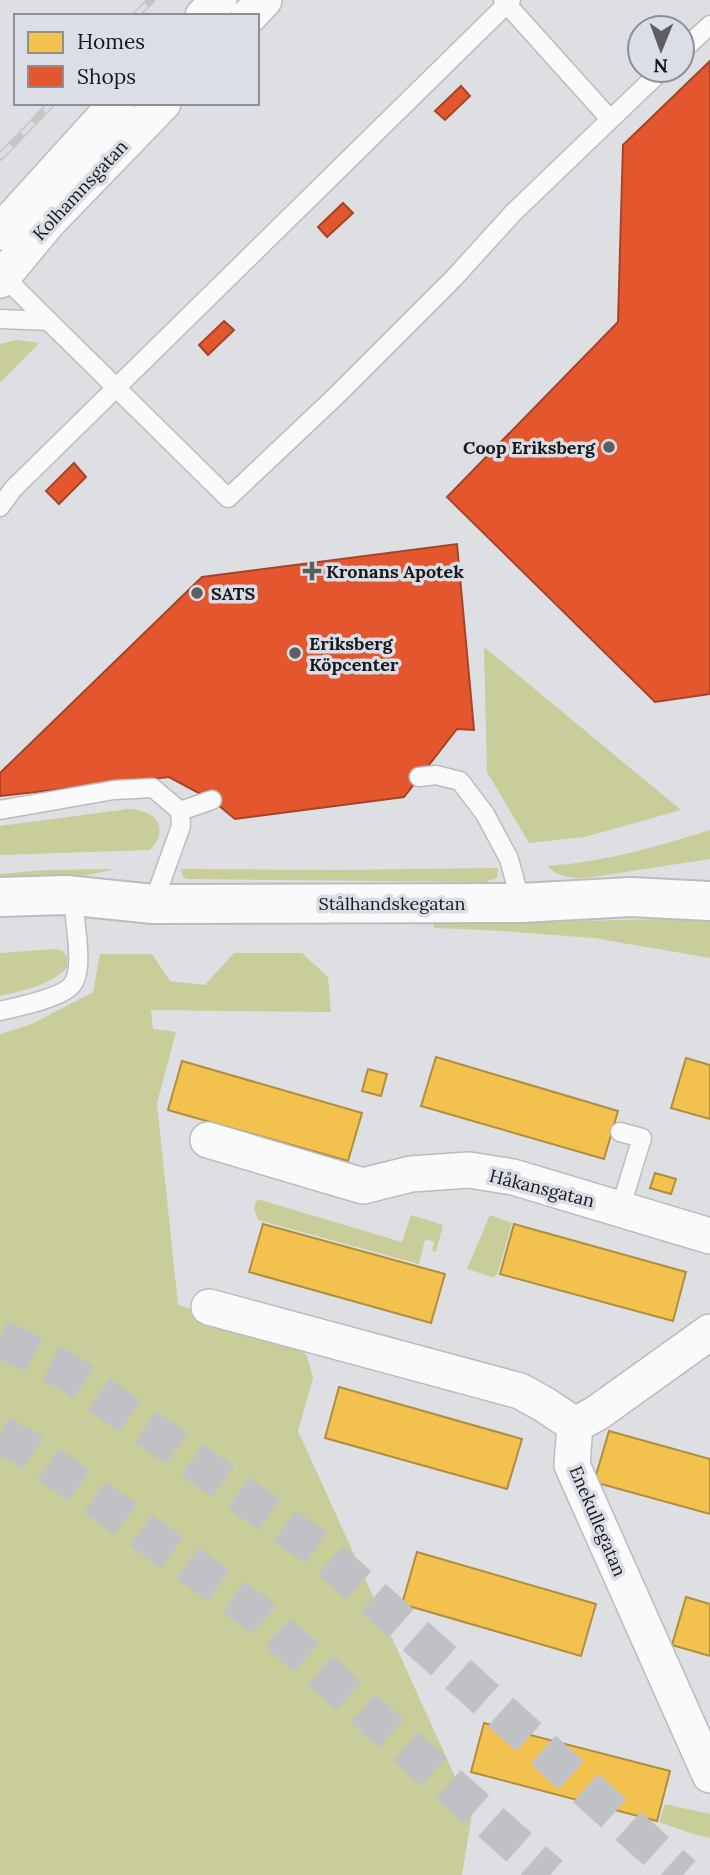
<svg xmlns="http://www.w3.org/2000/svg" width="710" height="1875" viewBox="0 0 710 1875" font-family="Lora,serif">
<rect width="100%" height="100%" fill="#dedfe3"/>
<g fill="#c9cd9a">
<polygon points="17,340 39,343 0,383 0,344"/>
<polygon points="484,647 681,810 585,837 529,843 487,772"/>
<path d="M128,809C155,810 171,827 150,850L0,855V826Z"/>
<path d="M710,830V859L586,878C570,878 559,877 547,866C604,862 656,847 710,830Z"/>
<polygon points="498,868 497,878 485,882 188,879 183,877 181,869 338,870"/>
<polygon points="115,869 75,878 0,881 0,874 44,870"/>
<polygon points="710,918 710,958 594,938 503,931 434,928 433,924"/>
<path d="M56,949L63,951L67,957V968C48,986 25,990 0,996V953Z"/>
<polygon points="234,953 302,953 328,977 331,1012 151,1010 153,1029 176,1032 157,1103 178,1305 279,1334 296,1343 307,1356 313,1378 298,1431 472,1814 462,1875 0,1875 0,1034 32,1024 93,992 100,954 152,954 170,981 205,985"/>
<polygon points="257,1199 402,1242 411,1215 443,1225 436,1252 432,1251 434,1242 425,1239 419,1264 258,1220 254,1209"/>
<polygon points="490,1215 512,1223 497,1275 492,1277 467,1269"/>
<polygon points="665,1804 710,1814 710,1838 693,1834 659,1822"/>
</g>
<g fill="#f2c14e" stroke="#b08e3f" stroke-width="2">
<polygon points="436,1057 618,1111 604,1159 421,1106"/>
<polygon points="686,1058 710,1065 710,1119 671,1108"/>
<polygon points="182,1061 362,1113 348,1161 168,1110"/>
<polygon points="368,1069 387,1074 381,1096 362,1091"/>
<polygon points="655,1173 676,1179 671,1194 650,1188"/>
<polygon points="263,1224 445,1274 431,1323 249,1272"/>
<polygon points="514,1224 686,1272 673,1321 500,1274"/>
<polygon points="339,1387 522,1439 507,1489 325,1438"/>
<polygon points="609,1431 710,1459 710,1514 594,1482"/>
<polygon points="417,1552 596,1604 581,1656 402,1604"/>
<polygon points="686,1597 710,1604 710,1656 672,1645"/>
<polygon points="484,1723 670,1771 657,1821 471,1772"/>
</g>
<g fill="#e4572e" stroke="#a64428" stroke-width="2">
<polygon points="710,61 710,694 655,702 447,497 618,322 623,145"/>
<polygon points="461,86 470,96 445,120 435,111"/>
<polygon points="343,203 353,213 327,237 318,227"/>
<polygon points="224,321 234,330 208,355 199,345"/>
<polygon points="74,463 86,477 59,504 46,491"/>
<polygon points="457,544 474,730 457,729 404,797 235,819 212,800 169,777 0,796 0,773 202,577"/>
</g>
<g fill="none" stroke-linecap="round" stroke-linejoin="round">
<g stroke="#c0c1c5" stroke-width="38" stroke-dasharray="38 19" stroke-linecap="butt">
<polyline points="0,1338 68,1372 318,1549 683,1875"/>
<polyline points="0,1434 32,1452 255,1612 550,1875"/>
</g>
<defs>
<g id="service">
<polyline points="503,0 610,119"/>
<polyline points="682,51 710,25"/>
<polyline points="0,273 228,498 335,397 454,278 513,213 662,70"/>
<polyline points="0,319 49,321"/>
<polyline points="0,507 13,489 511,0"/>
<polyline points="419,777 436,775 460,781 485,814 509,859 521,903"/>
<polyline points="0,810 114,790 153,788 180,811 181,826 153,904"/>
<polyline points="180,811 212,800"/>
<path d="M0,1011C17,1007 60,998 71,986C84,973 76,933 75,916"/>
<polyline points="620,1132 642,1138 620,1209"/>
</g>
<g id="minor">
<polyline points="203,16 219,0"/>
<polyline points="249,16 264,0"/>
<polyline points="0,232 117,103"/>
<polyline points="0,280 48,222 163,103"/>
<polyline points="208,1140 363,1186 411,1174 469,1170 513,1177 710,1236"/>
<polyline points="209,1307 520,1391 545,1405 575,1425 572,1465 710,1775"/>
<polyline points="575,1425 597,1413 710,1332"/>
</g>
<polyline id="tertiary" points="0,897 66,895 153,904 521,903 631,897 710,901"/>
</defs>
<use href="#service" stroke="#bbbcbf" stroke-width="21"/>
<use href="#minor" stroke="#bbbcbf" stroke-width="38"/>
<use href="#tertiary" stroke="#bbbcbf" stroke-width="42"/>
<use href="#service" stroke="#fafafb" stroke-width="18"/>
<use href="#minor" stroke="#fafafb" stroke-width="35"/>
<use href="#tertiary" stroke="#fafafb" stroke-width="38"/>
<defs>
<g id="rail">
<polyline points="135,16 151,0"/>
<polyline points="0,157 52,103"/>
</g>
</defs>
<use href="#rail" stroke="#c5c6c6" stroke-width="8"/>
<use href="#rail" stroke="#dbdee6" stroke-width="5" stroke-dasharray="16" stroke-linecap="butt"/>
</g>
<g fill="#5d5e61" stroke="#dbdee6" stroke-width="2.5">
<circle cx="609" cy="447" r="7"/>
<path d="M308.5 560.5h7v7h7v7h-7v7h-7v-7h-7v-7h7z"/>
<circle cx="197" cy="593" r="7"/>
<circle cx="295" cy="653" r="7"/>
</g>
<g text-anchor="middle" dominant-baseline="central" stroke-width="7" stroke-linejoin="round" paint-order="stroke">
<g font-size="18" fill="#17181b" stroke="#dbdee6">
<text transform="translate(80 190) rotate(-47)">Kolhamnsgatan</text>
<text x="392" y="903">Stålhandskegatan</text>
<text transform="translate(542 1188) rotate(14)">Håkansgatan</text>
<text transform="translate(598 1521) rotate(67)">Enekullegatan</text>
</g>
<g font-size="18" font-weight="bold" fill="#17181b" stroke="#dbdee6" text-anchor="start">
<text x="595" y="447" text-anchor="end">Coop Eriksberg</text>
<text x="326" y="571">Kronans Apotek</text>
<text x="211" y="593">SATS</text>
<text x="309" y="643">Eriksberg<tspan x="309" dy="21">Köpcenter</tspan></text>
</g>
</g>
<rect x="14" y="14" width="245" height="91" fill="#dbdee6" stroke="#8d8f95" stroke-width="2"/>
<rect x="28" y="32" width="35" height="21" fill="#f2c14e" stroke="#8d8f95" stroke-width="2"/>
<text x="77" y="49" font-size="21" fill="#17181b">Homes</text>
<rect x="28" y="66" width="35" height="21" fill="#e4572e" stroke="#8d8f95" stroke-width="2"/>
<text x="77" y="84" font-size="21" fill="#17181b">Shops</text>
<g transform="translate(661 49) rotate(181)"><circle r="33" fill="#dbdee6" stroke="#8d8f95" stroke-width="2"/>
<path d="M0-5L12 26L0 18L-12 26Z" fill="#5d5e61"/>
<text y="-10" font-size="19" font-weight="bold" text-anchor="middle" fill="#17181b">N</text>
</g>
</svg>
